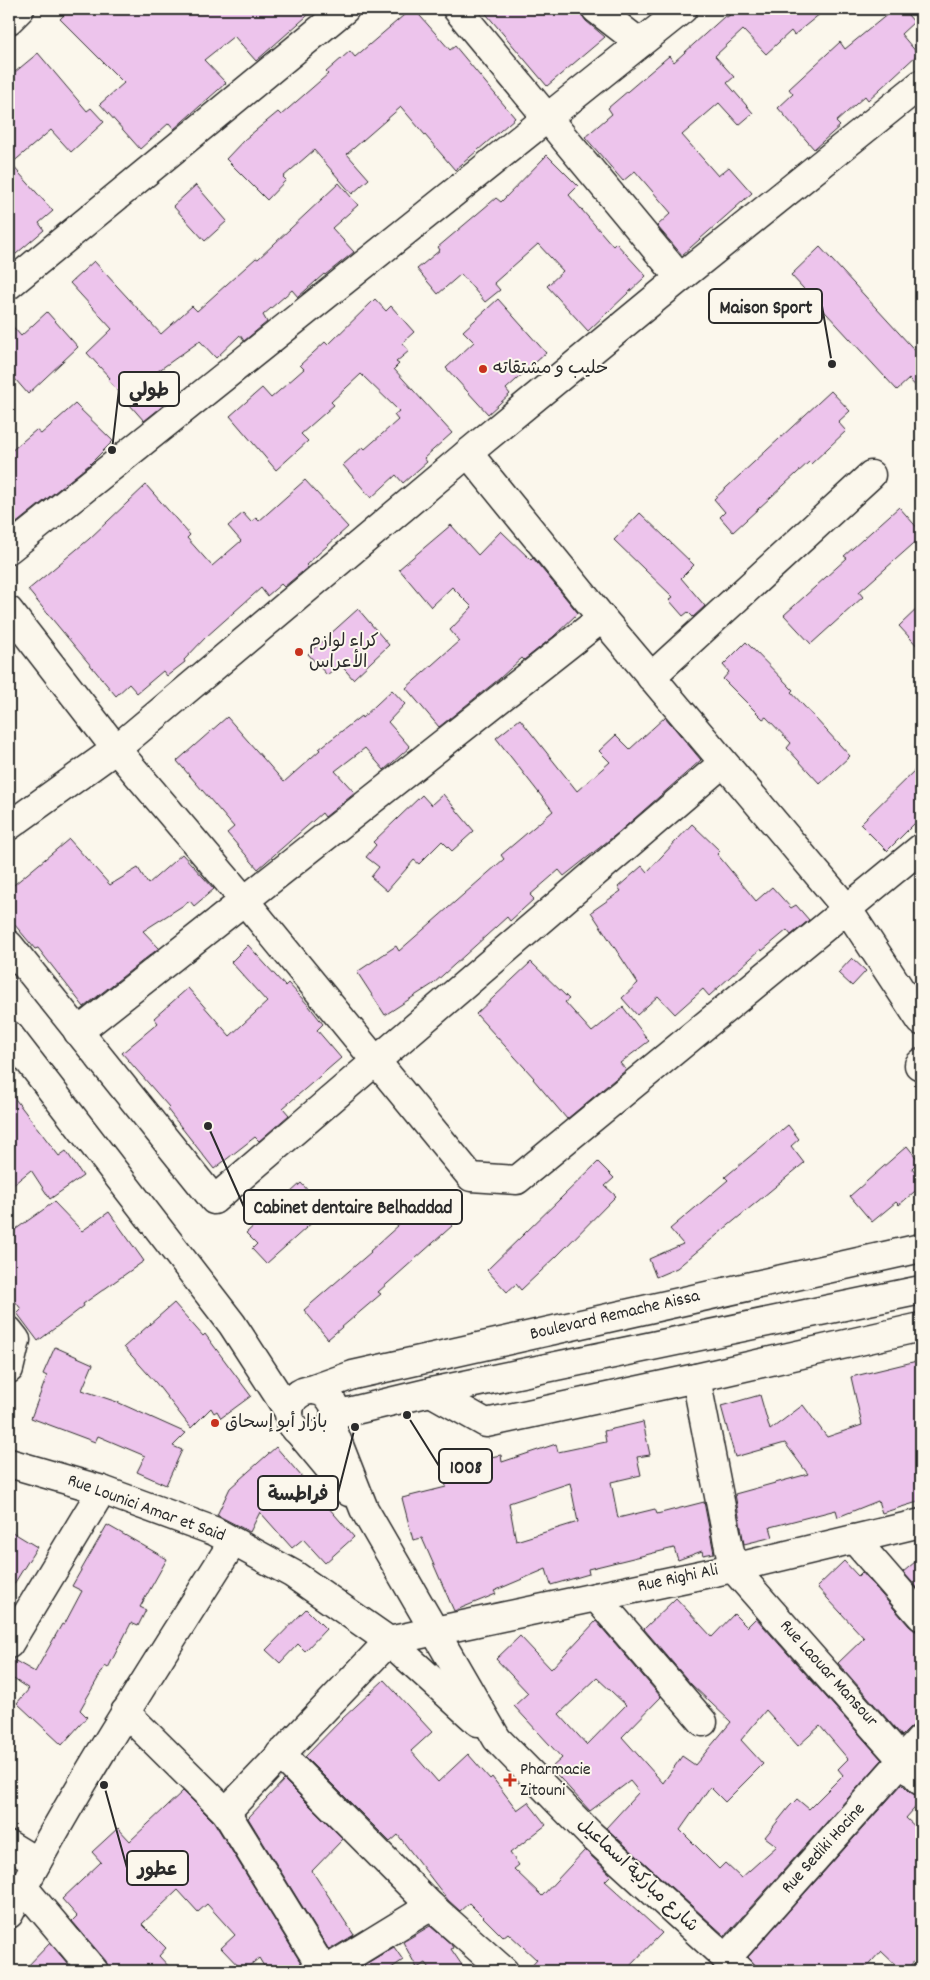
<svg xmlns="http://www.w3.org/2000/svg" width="930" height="1980" viewBox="0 0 930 1980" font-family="Dekko,'Playpen Sans Arabic',sans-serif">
<rect width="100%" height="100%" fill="#fbf7ec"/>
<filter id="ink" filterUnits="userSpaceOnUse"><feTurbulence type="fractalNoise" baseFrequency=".02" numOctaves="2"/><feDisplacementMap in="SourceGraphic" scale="10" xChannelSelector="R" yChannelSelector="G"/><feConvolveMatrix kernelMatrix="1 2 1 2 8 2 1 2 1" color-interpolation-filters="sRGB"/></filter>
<g filter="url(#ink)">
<g fill="#edc4ec" stroke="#2b2b2b" fill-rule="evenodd">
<polygon points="70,9 315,9 256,61 234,36 204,60 226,83 174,129 169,123 140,149 100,104 124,83 60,19"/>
<polygon points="411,9 414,9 450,50 455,46 515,118 455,170 401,107 347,154 369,179 352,194 314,150 283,177 286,180 267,200 226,159 244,140 278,112 281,115 328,74 326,72 350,51 355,57"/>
<polygon points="482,9 581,9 582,15 586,21 605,37 547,86"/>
<polygon points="724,9 826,9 794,35 791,31 766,54 743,30 715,56 734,77 727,83 753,113 739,125 719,103 682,135 718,176 729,167 752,193 682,255 657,226 671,213 635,171 623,181 585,137 612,114 608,108 669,56 674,62 725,16 727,17 730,15"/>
<polygon points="894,9 903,9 914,22 901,34 918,54 868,100 865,96 836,122 840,126 814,149 778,108 793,94 789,89 840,42 845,49"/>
<polygon points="38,53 87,111 91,108 104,122 71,152 51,130 11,164 53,211 39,223 44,230 9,260 9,77"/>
<polygon points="547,155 578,186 569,195 613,246 616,243 646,276 588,331 547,286 563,271 538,244 494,283 500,290 485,302 461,274 438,294 417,269 440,250 438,247 496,198 501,202"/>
<polygon points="339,183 358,205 332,228 354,252 325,275 324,274 298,297 292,290 263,315 267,322 244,341 240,335 216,358 200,341 158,371 178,394 144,421 108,380 110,378 87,353 112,329 70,283 94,261 161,334 192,306 197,311 256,258 258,259"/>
<polygon points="196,185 227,221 205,241 173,206"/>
<polygon points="820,247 921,357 921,392 909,379 897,390 791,275"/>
<polygon points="375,299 386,311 391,306 414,332 402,343 409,351 396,362 399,364 394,369 452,433 424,458 427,462 403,483 396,475 371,498 343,465 363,447 365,449 398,420 394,415 399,411 361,374 331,402 334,405 301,434 308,441 276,470 230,416 262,388 271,398 304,369 300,365 325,342 328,345"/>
<polygon points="498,299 546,353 506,389 510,394 488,414 446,368 474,342 463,331"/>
<polygon points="47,312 78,347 28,394 9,372 9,322 21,336"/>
<polygon points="831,391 850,411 838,422 846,431 811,464 809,462 733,532 720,517 725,512 714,499"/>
<polygon points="75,404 113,441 89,465 9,529 9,453 36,430 41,434"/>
<polygon points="305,480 348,527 306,565 308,567 284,587 281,584 267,596 261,588 206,637 184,660 185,662 167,676 163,671 137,693 129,684 116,696 28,590 89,539 146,485 190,535 187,538 212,566 241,541 228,526 243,513 251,522 256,518 259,521"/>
<polygon points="899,507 921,532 921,537 859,592 863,597 811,644 784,615 847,558 844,556"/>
<polygon points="640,513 694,565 681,578 705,606 693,617 688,612 683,616 669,600 673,597 614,540"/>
<polygon points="451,525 478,555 501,531 531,560 533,558 578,613 553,637 524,660 522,658 499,679 439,727 406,688 459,641 450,630 472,607 452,587 431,607 399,569"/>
<polygon points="921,605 921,650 899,626"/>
<polygon points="358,609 389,645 353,679 340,664 327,675 308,654"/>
<polygon points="746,642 793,690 791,692 850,756 820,784 787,748 791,743 766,717 763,719 723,679 729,672 723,665"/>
<polygon points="392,690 405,704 388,722 410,747 384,770 365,748 335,771 355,793 325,817 322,813 258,869 227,833 234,827 177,761 227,717 284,782 320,750 319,749 361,716 362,718"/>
<polygon points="665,717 701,760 618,833 564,876 559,870 530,895 534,899 510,921 507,917 433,984 385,1015 357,972 396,946 399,951 504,859 501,855 553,811 496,738 520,719 577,791 610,762 599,751 616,735 630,749"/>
<polygon points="921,764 921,817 887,851 860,824"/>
<polygon points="443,794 474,831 452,851 442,841 419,864 414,860 387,891 371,877 379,867 366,857 376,845 373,842 422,795 431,805"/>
<polygon points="692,824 720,851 717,854 756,901 772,887 791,908 796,905 809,920 791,935 787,930 762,951 761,949 709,996 703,989 675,1014 658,996 637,1015 622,998 638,983 591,912 621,891 618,887 642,866 647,872"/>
<polygon points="69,839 110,885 138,868 148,884 182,854 214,889 194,906 190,901 143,931 159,948 84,1007 38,948 35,949 9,918 9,889"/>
<polygon points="248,945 285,986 288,983 309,1006 323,1024 317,1030 341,1058 283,1108 289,1115 259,1141 255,1137 214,1169 167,1109 169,1107 122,1053 158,1023 154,1018 188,988 230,1036 267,1002 231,962"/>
<polygon points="852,958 866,971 852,986 838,973"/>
<polygon points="531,962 569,999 565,1002 592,1032 623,1007 649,1041 620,1063 626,1070 567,1119 533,1079 534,1078 476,1014"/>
<polygon points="9,1091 59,1156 66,1151 83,1176 50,1199 31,1170 9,1188"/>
<polygon points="788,1125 799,1139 791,1146 804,1163 677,1268 656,1277 649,1259 683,1244 670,1229 728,1180 725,1177"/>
<polygon points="907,1146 919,1161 912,1168 921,1179 921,1186 899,1205 896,1202 872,1222 850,1196"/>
<polygon points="598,1162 614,1178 605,1186 616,1196 557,1256 521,1290 516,1284 507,1292 487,1270"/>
<polygon points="301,1183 326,1210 266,1264 252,1249 257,1244 246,1233"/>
<polygon points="428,1199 452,1226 378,1292 381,1294 328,1339 304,1310 371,1252 370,1251"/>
<polygon points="54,1202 82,1231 109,1212 144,1261 83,1304 84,1306 38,1341 17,1313 21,1309 9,1293 9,1234"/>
<polygon points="174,1303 203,1336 205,1334 251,1396 221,1418 217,1411 214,1413 211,1408 191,1428 156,1383 124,1347"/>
<polygon points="55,1347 93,1364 82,1390 117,1402 186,1433 173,1446 182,1450 166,1485 137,1472 145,1456 98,1436 95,1442 31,1418 47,1376 43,1374"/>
<polygon points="921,1360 921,1501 882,1513 878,1501 838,1517 836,1510 770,1527 773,1537 744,1544 735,1494 808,1474 785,1443 735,1457 721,1406 760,1395 770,1430 803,1405 827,1437 862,1425 851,1377"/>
<path d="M643,1422L650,1455L637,1457L641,1475L611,1482L618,1518L655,1509L657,1514L704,1502L714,1553L703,1555L702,1551L678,1560L674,1548L588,1569L589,1574L551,1585L546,1569L494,1591L496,1594L454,1611L422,1538L413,1540L402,1498L446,1487L443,1466L501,1455L502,1462L556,1444L558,1452L606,1442L604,1431ZM570,1483L578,1522L516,1541L509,1503Z"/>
<polygon points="276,1447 354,1537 325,1563 303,1539 292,1548 260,1512 250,1532 217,1515 230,1488"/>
<polygon points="107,1525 167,1559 140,1607 146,1610 138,1626 131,1623 108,1668 105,1666 80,1710 87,1717 62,1745 17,1703 29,1689 9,1676 9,1660 12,1659 35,1672 62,1624 64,1625 82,1591 72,1586"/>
<polygon points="9,1530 37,1547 9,1592"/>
<polygon points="921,1557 921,1592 903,1572"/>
<polygon points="844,1561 858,1576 862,1572 909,1626 915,1631 921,1631 921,1724 916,1724 910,1728 902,1736 838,1663 864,1638 817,1587"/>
<path d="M676,1598L712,1637L734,1614L747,1627L756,1618L882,1760L725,1936L606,1828L639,1792L630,1781L590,1811L551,1768L562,1758L514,1706L528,1693L496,1659L520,1636L551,1669L596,1621L661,1697L622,1737L663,1783L682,1756L695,1765L731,1722L691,1684L644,1629ZM597,1678L626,1705L587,1745L559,1714ZM766,1710L798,1746L820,1726L848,1759L838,1769L843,1775L809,1809L797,1799L789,1807L765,1837L777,1846L741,1878L725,1863L719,1869L680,1830L710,1787L725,1802L763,1764L741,1740Z"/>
<polygon points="306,1609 326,1629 305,1651 298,1644 280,1663 266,1650"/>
<polygon points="384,1680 432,1732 411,1751 438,1782 468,1754 490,1779 492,1777 517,1810 528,1802 546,1825 510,1853 519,1865 514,1869 542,1896 585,1850 611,1875 605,1881 662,1933 625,1971 527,1971 537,1960 508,1933 503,1937 469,1903 460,1911 448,1900 398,1835 390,1842 305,1757 343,1718"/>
<polygon points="284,1780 343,1839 312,1871 354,1935 329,1950 248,1818"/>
<polygon points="902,1784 910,1792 916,1796 921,1796 921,1801 906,1818 921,1832 921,1954 905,1971 902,1971 881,1951 863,1971 761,1971 748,1957"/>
<polygon points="183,1791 214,1822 306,1971 267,1971 259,1958 243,1971 221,1948 235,1935 207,1904 198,1912 178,1890 142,1924 166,1948 159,1956 173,1971 109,1971 106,1961 72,1921 77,1916 62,1899 101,1862 92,1852 118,1828 130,1841"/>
<polygon points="430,1926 451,1944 453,1948 451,1949 466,1971 432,1971 426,1963 417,1968 403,1942"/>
<polygon points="50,1943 74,1971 23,1971"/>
<polygon points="394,1947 403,1960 387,1971 354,1971"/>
</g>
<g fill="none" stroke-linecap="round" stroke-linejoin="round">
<defs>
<g id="minor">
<polyline points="457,9 680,278"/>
<polyline points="596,9 640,43"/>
<polyline points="9,20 20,9"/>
<polyline points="9,285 345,9"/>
<polyline points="468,453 602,618 848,910 921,1021"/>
<polyline points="9,549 683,9"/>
<polyline points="9,611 116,749 244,900 471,1177 517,1180 921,848"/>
<polyline points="651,677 871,475"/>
<polyline points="9,945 214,1200 723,763"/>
<polyline points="78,1032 602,618"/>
<polyline points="919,1065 921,1063"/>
<polyline points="9,1331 16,1340 9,1369"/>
<polyline points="696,1378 733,1568 921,1781"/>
<polyline points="431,1392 486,1423 696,1378 921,1327"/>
<polyline points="854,1539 921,1616"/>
<polyline points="596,1597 703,1722"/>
<polyline points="435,1631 733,1568 921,1523"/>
<polyline points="9,1644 102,1490"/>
<polyline points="125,1712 226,1812 389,1641"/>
<polyline points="280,1754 431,1906 504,1971"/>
<polyline points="226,1812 324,1971"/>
<polyline points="9,1845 37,1862"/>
<polyline points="23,1887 94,1971"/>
<path d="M9,1914C76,1786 156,1664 233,1542"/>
<polyline points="726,1959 921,1739"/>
<polyline points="325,1971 431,1906"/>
</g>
<g id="major">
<polyline points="9,826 116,749 468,453 680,278 921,84"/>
<polyline points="9,1035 232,1324 289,1412"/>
<polyline points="311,1390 353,1375 921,1248"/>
<circle cx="312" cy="1413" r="23"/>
<polyline points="335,1415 431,1392 921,1290"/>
<polyline points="331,1425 364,1509 497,1739 590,1834 740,1971"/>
<polyline points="299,1432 349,1492"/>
<polyline points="9,1463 102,1490 214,1531 293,1574 389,1641 435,1631"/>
<polyline points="389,1641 478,1722"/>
</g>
</defs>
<use href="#minor" stroke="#2b2b2b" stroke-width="31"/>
<use href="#major" stroke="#2b2b2b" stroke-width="31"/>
<use href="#minor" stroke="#fbf7ec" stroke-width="28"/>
<use href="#major" stroke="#fbf7ec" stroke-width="28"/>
</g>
</g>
<g fill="#c8321e" stroke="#fbf7ec" stroke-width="2">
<circle cx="483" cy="369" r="5"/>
<circle cx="299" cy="652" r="5"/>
<circle cx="215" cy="1423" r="5"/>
<path d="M507.5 1772.5h5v5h5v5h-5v5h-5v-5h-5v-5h5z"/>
</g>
<g text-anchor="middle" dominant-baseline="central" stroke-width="4" stroke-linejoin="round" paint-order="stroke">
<g font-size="18" fill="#2b2b2b" stroke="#fbf7ec" text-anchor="start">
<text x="493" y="369">حليب و مشتقاته</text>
<text x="309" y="642">كراء لوازم<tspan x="309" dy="21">الأعراس</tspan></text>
<text x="225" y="1423">بازار أبو إسحاق</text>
<text x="520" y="1770">Pharmacie<tspan x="520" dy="21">Zitouni</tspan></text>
</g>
<g font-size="18" fill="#2b2b2b" stroke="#fbf7ec">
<text transform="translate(615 1316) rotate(-13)">Boulevard Remache Aissa</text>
<text transform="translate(146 1509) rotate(20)">Rue Lounici Amar et Said</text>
<text transform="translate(678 1579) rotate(-12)">Rue Righi Ali</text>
<text transform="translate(828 1674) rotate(48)">Rue Laouar Mansour</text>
<text transform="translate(824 1849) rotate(-48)">Rue Sediki Hocine</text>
<text transform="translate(637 1876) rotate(43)">شارع مباركية اسماعيل</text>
</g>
</g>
<path fill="none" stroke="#2b2b2b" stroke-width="2" d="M832 364L822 306M112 450L119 389M208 1126L244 1207M407 1415L439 1466M355 1427L338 1493M104 1785L127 1868"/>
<g fill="#2b2b2b" stroke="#fbf7ec" stroke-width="2">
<circle cx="832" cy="364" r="5"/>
<circle cx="112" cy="450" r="5"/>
<circle cx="208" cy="1126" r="5"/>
<circle cx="407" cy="1415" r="5"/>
<circle cx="355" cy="1427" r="5"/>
<circle cx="104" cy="1785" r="5"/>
</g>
<g fill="#fbf7ec" stroke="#2b2b2b" stroke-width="2">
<rect x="709" y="289" width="113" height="34" rx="5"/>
<rect x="119" y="372" width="60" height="34" rx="5"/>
<rect x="244" y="1190" width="218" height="34" rx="5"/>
<rect x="439" y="1449" width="53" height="34" rx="5"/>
<rect x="258" y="1476" width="80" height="34" rx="5"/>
<rect x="127" y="1851" width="61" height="34" rx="5"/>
</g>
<g font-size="19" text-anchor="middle" font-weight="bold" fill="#2b2b2b">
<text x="766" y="313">Maison Sport</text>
<text x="149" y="396">طولي</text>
<text x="353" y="1213">Cabinet dentaire Belhaddad</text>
<text x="466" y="1473">1008</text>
<text x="298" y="1500">فراطسة</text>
<text x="158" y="1875">عطور</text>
</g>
<rect width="930" height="1980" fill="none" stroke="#fbf7ec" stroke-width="30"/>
<rect x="15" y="15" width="900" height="1950" fill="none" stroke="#2b2b2b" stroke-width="2" filter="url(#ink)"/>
</svg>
